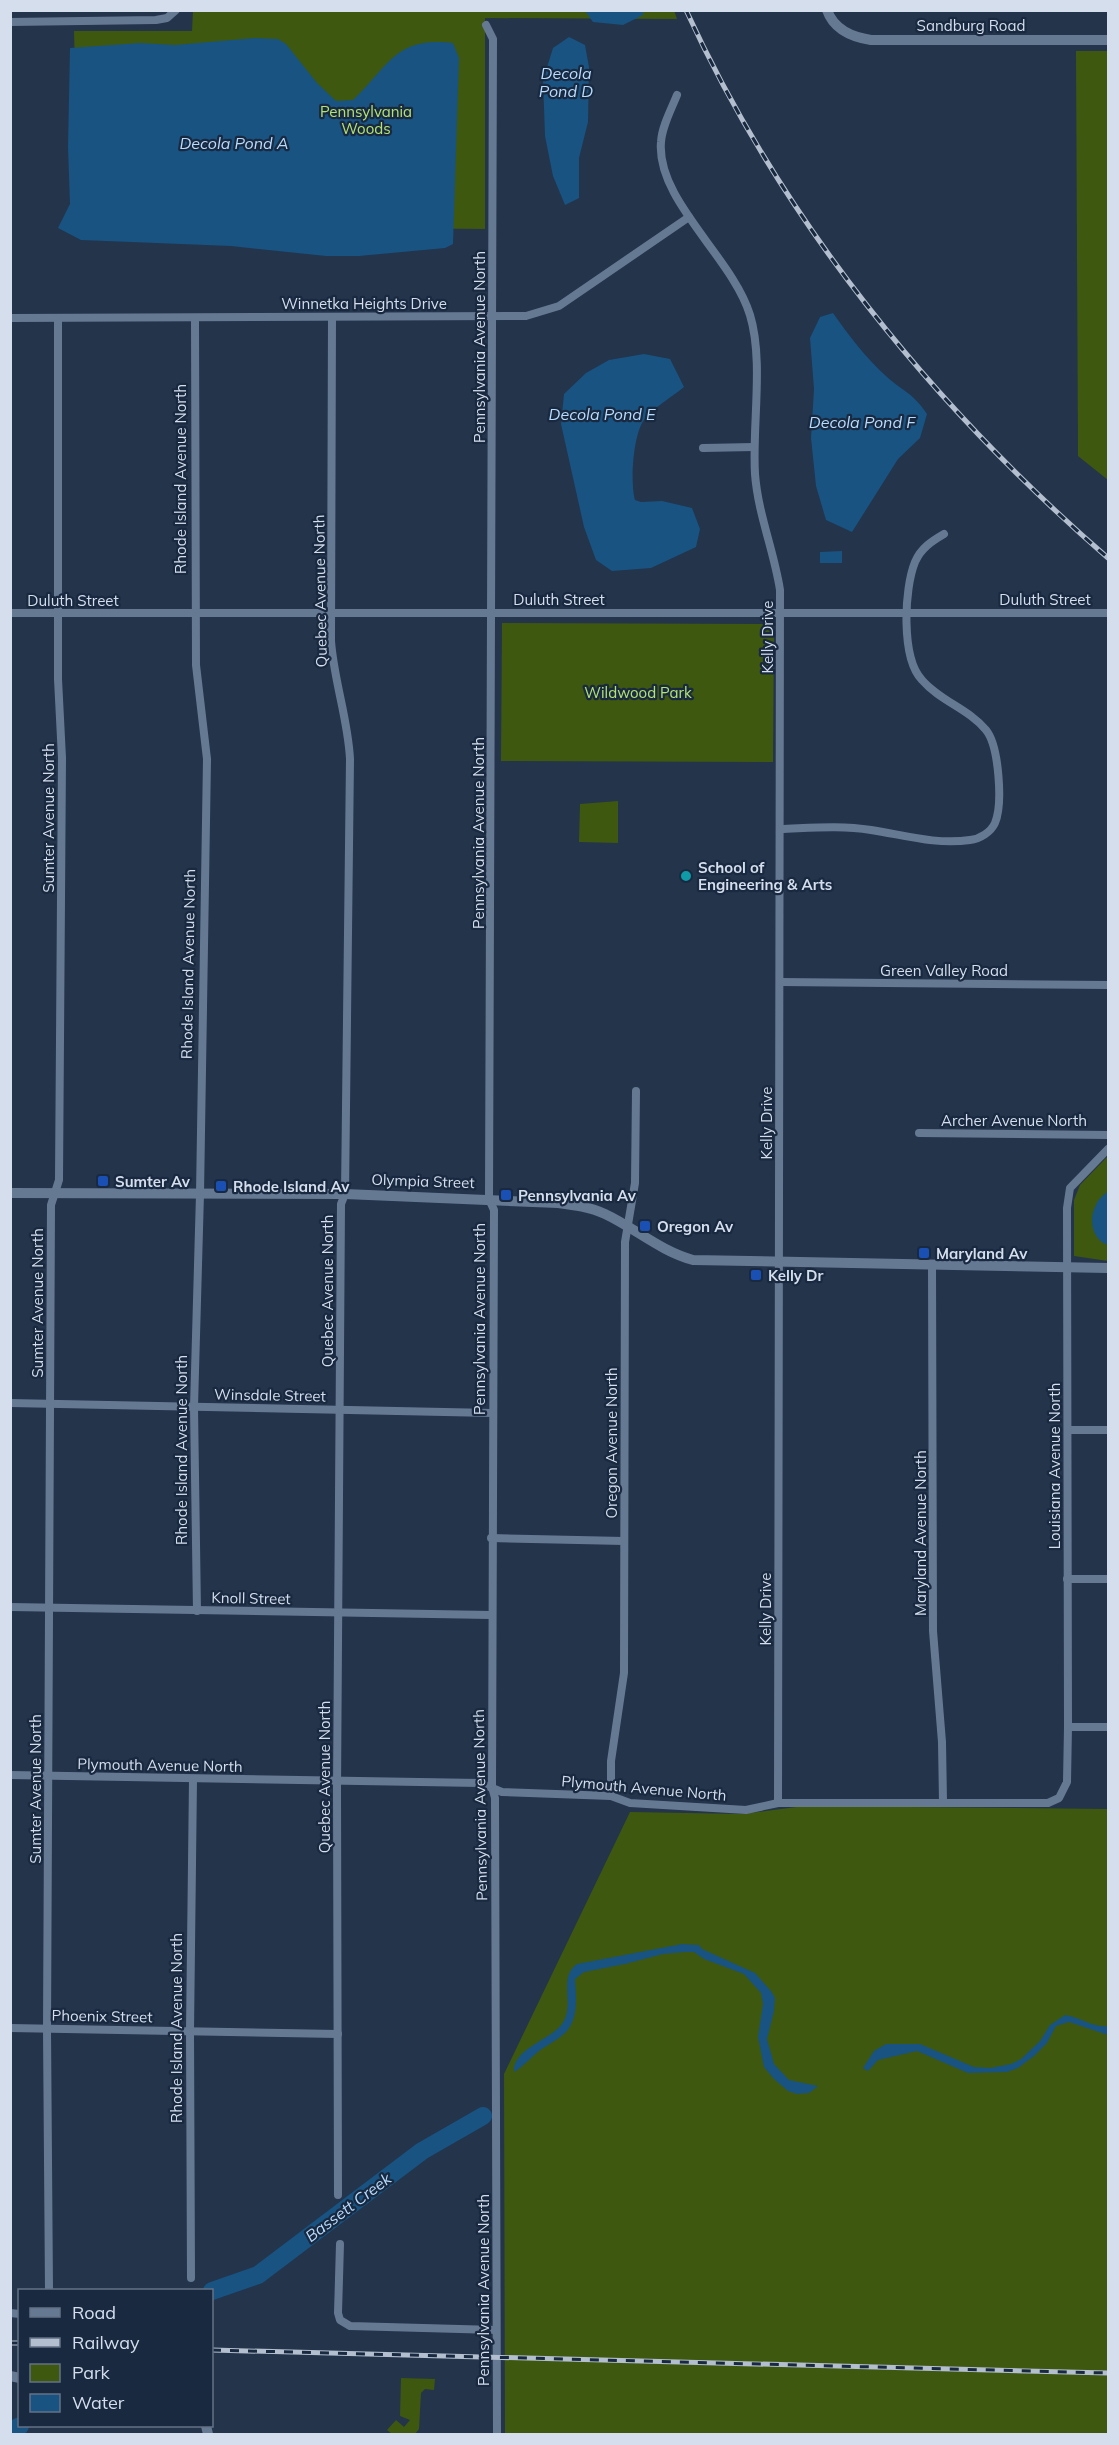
<svg xmlns="http://www.w3.org/2000/svg" width="1119" height="2445" viewBox="0 0 1119 2445" font-family="Mulish,sans-serif">
<rect width="100%" height="100%" fill="#23344b"/>
<g fill="#3e580f">
<polygon points="193,10 674,10 677,19 485,18 485,229 79,225 74,31 192,31"/>
<polygon points="1076,51 1108,51 1108,480 1078,456"/>
<polygon points="502,623 774,624 773,762 501,761"/>
<polygon points="618,801 618,843 579,842 580,804"/>
<polygon points="1108,1156 1108,1261 1074,1256 1074,1200 1080,1185"/>
<polygon points="804,1806 1108,1809 1108,2434 505,2434 504,2074 630,1812 742,1814"/>
<polygon points="401,2378 435,2379 434,2390 425,2389 421,2393 419,2429 415,2434 392,2434 387,2430 396,2420 404,2427 410,2420 400,2416"/>
</g>
<g fill="#185382">
<polygon points="585,11 643,11 643,15 623,25 593,22"/>
<polygon points="569,37 585,45 589,67 588,122 579,158 579,198 565,205 553,176 545,136 543,80 553,48"/>
<path d="M255,38L278,39L286,44L317,83L336,101L353,100C389,66 395,36 453,43L459,58L453,244L445,248L359,256H326L231,246L81,240L58,228L70,204L68,147L70,48L140,43L175,45Z"/>
<path d="M833,313C849,336 866,358 887,377C904,392 913,393 927,414L920,438L898,459L852,532L826,520L816,486L811,438L814,389L810,338L820,317Z"/>
<path d="M644,354L670,359L684,387C671,398 655,406 644,420C633,435 630,482 635,500L641,502L662,501L692,508L700,529L696,547L651,568L612,571L596,560L584,527L561,424L564,394L586,373L609,360Z"/>
<polygon points="842,551 842,563 820,563 820,552"/>
<path d="M1108,1191V1245C1092,1240 1088,1219 1096,1205C1098,1199 1104,1195 1108,1191Z"/>
<path d="M682,1944L699,1945L702,1949L755,1973L771,1991L775,1998L774,2011L767,2039L774,2064L789,2080L818,2086L809,2093L797,2094L788,2091L774,2079L764,2067L758,2037L763,2004L761,1993L744,1974L704,1959L694,1952H685L663,1954L625,1964L584,1972L575,1979C576,1996 579,2018 566,2032C558,2040 547,2045 539,2051C530,2058 524,2066 514,2072C512,2049 552,2039 562,2024C576,2005 557,1978 577,1964Z"/>
<path d="M1065,2015C1080,2017 1093,2028 1108,2026V2035L1069,2022L1056,2026L1047,2043L1034,2056L1018,2068L1007,2072L968,2073L917,2051L878,2060L868,2071L863,2068L874,2051L886,2044H920L974,2067L990,2068L1011,2064L1021,2059L1040,2041L1050,2025Z"/>
</g>
<g fill="none" stroke-linecap="round" stroke-linejoin="round">
<g stroke="#185382" stroke-width="18">
<polyline points="212,2291 258,2275 422,2151 483,2116"/>
<polyline points="10,2431 20,2426"/>
</g>
<g stroke="#667993" stroke-width="8">
<polyline points="10,22 156,20 167,18 176,10"/>
<polyline points="486,25 493,39 489,1199 494,1210 492,1787 495,1798 497,2434"/>
<path d="M677,95C671,110 662,126 661,142C656,200 733,258 750,315C764,361 752,425 755,474C758,514 774,551 780,590L778,1803"/>
<path d="M332,317L331,641C334,681 348,719 350,759L345,1194L341,1204L337,1789L338,2195"/>
<polyline points="10,318 526,316 559,306 689,217"/>
<polyline points="195,318 196,665 207,759 200,1194 194,1407 197,1611"/>
<polyline points="703,448 754,447"/>
<polyline points="10,613 1108,613"/>
<path d="M780,829C810,828 841,825 871,830C904,835 936,845 970,840C980,839 991,832 995,823C1003,804 999,746 986,730C969,709 940,701 922,680C901,658 904,589 915,562C921,548 932,541 944,534"/>
<polyline points="780,982 1108,985"/>
<polyline points="919,1133 1108,1135"/>
<polyline points="932,1264 933,1631 942,1742 943,1802"/>
<polyline points="10,1403 492,1413"/>
<polyline points="1068,1430 1108,1430"/>
<polyline points="491,1538 624,1541"/>
<polyline points="1067,1579 1108,1579"/>
<polyline points="10,1607 491,1615"/>
<polyline points="1068,1727 1108,1727"/>
<polyline points="10,1775 480,1783 502,1792 611,1796 630,1803 746,1810 778,1803 1048,1803 1059,1798 1067,1782 1068,1727 1067,1208 1070,1188 1108,1149"/>
<polyline points="611,1796 611,1761 624,1673 625,1242 635,1183 636,1091"/>
<polyline points="10,2028 338,2034"/>
<polyline points="340,2244 338,2313 340,2320 350,2326 496,2330"/>
<polyline points="191,2278 190,2031 193,1779"/>
<polyline points="49,2290 47,2029 51,1205 59,1180 62,758 58,679 58,318"/>
<polyline points="10,2313 20,2314"/>
</g>
<g stroke="#667993" stroke-width="10">
<path d="M827,10C834,30 852,37 871,40H1108"/>
<path d="M10,1193L345,1194L558,1203C574,1205 590,1207 605,1214C635,1228 660,1251 693,1260L1108,1268"/>
<polyline points="10,2376 20,2378"/>
<polyline points="206,2426 208,2434"/>
</g>
<defs>
<g id="rail">
<path d="M686,10C783,222 934,407 1108,558"/>
<polyline points="10,2343 20,2343"/>
<polyline points="212,2350 1108,2373"/>
</g>
</defs>
<use href="#rail" stroke="#b3bece" stroke-width="5"/>
<use href="#rail" stroke="#192940" stroke-width="3" stroke-dasharray="9" stroke-linecap="butt"/>
</g>
<circle fill="#0f9aa8" stroke="#192940" stroke-width="2" cx="686" cy="876" r="6"/>
<g fill="#1a4fb4" stroke="#192940" stroke-width="2">
<rect x="97" y="1175" width="12" height="12" rx="3"/>
<rect x="215" y="1180" width="12" height="12" rx="3"/>
<rect x="500" y="1189" width="12" height="12" rx="3"/>
<rect x="639" y="1220" width="12" height="12" rx="3"/>
<rect x="918" y="1247" width="12" height="12" rx="3"/>
<rect x="750" y="1269" width="12" height="12" rx="3"/>
</g>
<g text-anchor="middle" dominant-baseline="central" stroke-width="4.5" stroke-linejoin="round" paint-order="stroke">
<g font-size="15" fill="#d4deed" stroke="#192940">
<text x="971" y="25">Sandburg Road</text>
<text x="364" y="303">Winnetka Heights Drive</text>
<text transform="translate(479 347) rotate(-90)">Pennsylvania Avenue North</text>
<text transform="translate(180 479) rotate(-90)">Rhode Island Avenue North</text>
<text transform="translate(320 591) rotate(-91)">Quebec Avenue North</text>
<text x="559" y="599">Duluth Street</text>
<text x="1045" y="599">Duluth Street</text>
<text x="73" y="600">Duluth Street</text>
<text transform="translate(767 637) rotate(-90)">Kelly Drive</text>
<text transform="translate(48 818) rotate(-90)">Sumter Avenue North</text>
<text transform="translate(478 833) rotate(-90)">Pennsylvania Avenue North</text>
<text transform="translate(188 964) rotate(-89)">Rhode Island Avenue North</text>
<text x="944" y="970">Green Valley Road</text>
<text x="1014" y="1120">Archer Avenue North</text>
<text transform="translate(766 1123) rotate(-90)">Kelly Drive</text>
<text transform="translate(423 1181) rotate(2)">Olympia Street</text>
<text transform="translate(327 1291) rotate(-90)">Quebec Avenue North</text>
<text transform="translate(37 1303) rotate(-90)">Sumter Avenue North</text>
<text transform="translate(479 1319) rotate(-90)">Pennsylvania Avenue North</text>
<text transform="translate(270 1395) rotate(1)">Winsdale Street</text>
<text transform="translate(611 1443) rotate(-90)">Oregon Avenue North</text>
<text transform="translate(181 1450) rotate(-90)">Rhode Island Avenue North</text>
<text transform="translate(1054 1466) rotate(-90)">Louisiana Avenue North</text>
<text transform="translate(920 1533) rotate(-90)">Maryland Avenue North</text>
<text transform="translate(251 1598) rotate(1)">Knoll Street</text>
<text transform="translate(765 1609) rotate(-90)">Kelly Drive</text>
<text transform="translate(160 1765) rotate(1)">Plymouth Avenue North</text>
<text transform="translate(324 1777) rotate(-90)">Quebec Avenue North</text>
<text transform="translate(644 1788) rotate(5)">Plymouth Avenue North</text>
<text transform="translate(35 1789) rotate(-90)">Sumter Avenue North</text>
<text transform="translate(480 1805) rotate(-91)">Pennsylvania Avenue North</text>
<text transform="translate(102 2016) rotate(1)">Phoenix Street</text>
<text transform="translate(176 2028) rotate(-90)">Rhode Island Avenue North</text>
<text transform="translate(483 2290) rotate(-90)">Pennsylvania Avenue North</text>
</g>
<g font-size="15" fill="#b3e371" stroke="#192940">
<text x="366" y="111">Pennsylvania<tspan x="366" dy="17">Woods</tspan></text>
<text x="638" y="692">Wildwood Park</text>
</g>
<g font-size="15" font-weight="bold" fill="#d4deed" stroke="#192940" text-anchor="start">
<text x="698" y="867">School of<tspan x="698" dy="17">Engineering &amp; Arts</tspan></text>
<text x="115" y="1181">Sumter Av</text>
<text x="233" y="1186">Rhode Island Av</text>
<text x="518" y="1195">Pennsylvania Av</text>
<text x="657" y="1226">Oregon Av</text>
<text x="936" y="1253">Maryland Av</text>
<text x="768" y="1275">Kelly Dr</text>
</g>
<g font-size="16" font-style="italic" fill="#b8dcfe" stroke="#192940">
<text x="566" y="73">Decola<tspan x="566" dy="18">Pond D</tspan></text>
<text x="234" y="143">Decola Pond A</text>
<text x="602" y="414">Decola Pond E</text>
<text x="862" y="422">Decola Pond F</text>
<text transform="translate(348 2207) rotate(-37)">Bassett Creek</text>
</g>
</g>
<rect width="1119" height="2445" fill="none" stroke="#d4deed" stroke-width="24"/>
<rect x="18" y="2289" width="195" height="138" fill="#192940" stroke="#647185" stroke-width="1.5"/>
<rect x="30" y="2308" width="30" height="9" fill="#667993" stroke="#647185" stroke-width="1.5"/>
<text x="72" y="2319" font-size="18" fill="#d4deed">Road</text>
<rect x="30" y="2338" width="30" height="9" fill="#b3bece" stroke="#647185" stroke-width="1.5"/>
<text x="72" y="2349" font-size="18" fill="#d4deed">Railway</text>
<rect x="30" y="2364" width="30" height="18" fill="#3e580f" stroke="#647185" stroke-width="1.5"/>
<text x="72" y="2379" font-size="18" fill="#d4deed">Park</text>
<rect x="30" y="2394" width="30" height="18" fill="#185382" stroke="#647185" stroke-width="1.5"/>
<text x="72" y="2409" font-size="18" fill="#d4deed">Water</text>
</svg>
